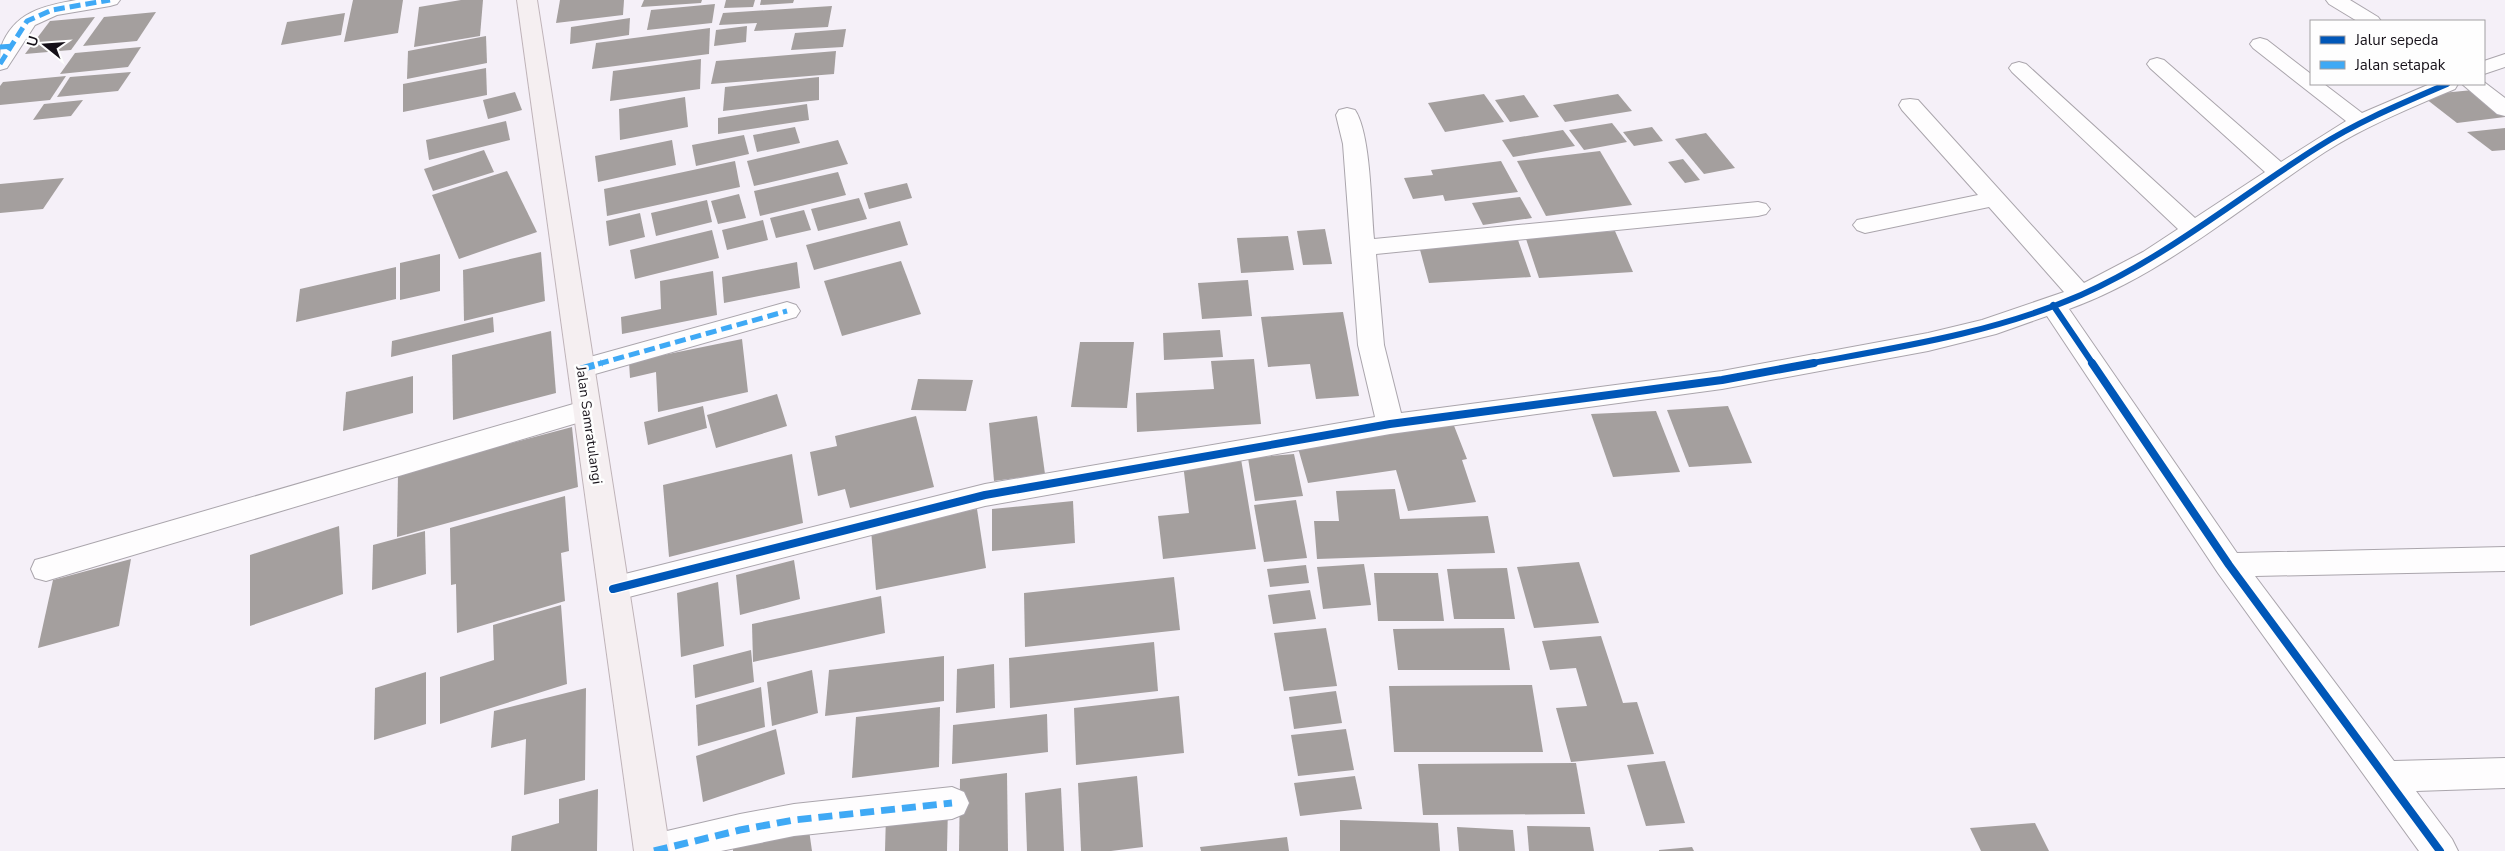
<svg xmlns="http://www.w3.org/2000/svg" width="2505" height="851" viewBox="0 0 2505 851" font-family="'Nunito Sans',sans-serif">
<rect width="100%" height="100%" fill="#f5f0f8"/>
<g fill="#a49f9e">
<polygon points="353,0 403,0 398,33 344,42"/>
<polygon points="461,0 483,0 480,36 414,47 419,7"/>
<polygon points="560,0 624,0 623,15 556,23"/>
<polygon points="644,0 702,0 701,3 641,7"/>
<polygon points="726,0 755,0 753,7 724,8"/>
<polygon points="761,0 794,0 793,3 760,5"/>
<polygon points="715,4 712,23 647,30 651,10"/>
<polygon points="832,6 828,27 754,31 757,23 719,25 723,13"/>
<polygon points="156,12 137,41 83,46 104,17"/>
<polygon points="345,13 341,35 281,45 287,22"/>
<polygon points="95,17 71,50 25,54 50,21"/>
<polygon points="630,18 629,35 570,44 571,27"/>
<polygon points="747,26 746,42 714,46 716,30"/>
<polygon points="710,28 709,54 592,69 596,43"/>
<polygon points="846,29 843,47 791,50 795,33"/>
<polygon points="486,36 487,63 407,79 408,51"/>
<polygon points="141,47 128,67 60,74 75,53"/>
<polygon points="836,51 834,74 711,84 716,61"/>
<polygon points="701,59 700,89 610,101 613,71"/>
<polygon points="486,68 487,95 403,112 403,84"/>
<polygon points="131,72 118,91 57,97 70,77"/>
<polygon points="66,76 50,100 0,105 0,86 3,82"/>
<polygon points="819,77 819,100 723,111 725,87"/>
<polygon points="2473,90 2505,114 2505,117 2457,123 2421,95"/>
<polygon points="515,92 522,110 488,119 483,100"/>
<polygon points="1484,94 1504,122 1445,132 1428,103"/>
<polygon points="1618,94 1632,111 1565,122 1553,105"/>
<polygon points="1524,95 1539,117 1510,122 1495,100"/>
<polygon points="685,97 688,127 620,140 619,109"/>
<polygon points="83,100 71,116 33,120 44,104"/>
<polygon points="807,104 809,120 718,134 718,118"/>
<polygon points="506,121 510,140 429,160 426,140"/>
<polygon points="1612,123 1627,142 1584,150 1569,130"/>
<polygon points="795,127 800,143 757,152 753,135"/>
<polygon points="1652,127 1663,141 1634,146 1623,132"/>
<polygon points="2505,128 2505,150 2492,151 2467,132"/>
<polygon points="1563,130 1575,146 1513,157 1502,140"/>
<polygon points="1706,133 1735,168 1704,174 1675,139"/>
<polygon points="744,135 749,154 696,166 692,145"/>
<polygon points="672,140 676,165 598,182 595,156"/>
<polygon points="838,140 848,164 754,186 747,161"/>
<polygon points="484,150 494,172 433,191 424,169"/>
<polygon points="1600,151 1632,205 1546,216 1517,161"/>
<polygon points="1683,159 1700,180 1685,183 1668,162"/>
<polygon points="735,161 740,187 607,216 604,189"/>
<polygon points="1501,161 1518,192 1445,201 1443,195 1413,199 1404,178 1433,175 1431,170"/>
<polygon points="507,171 537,232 459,259 432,195"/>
<polygon points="838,172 846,195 760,216 754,191"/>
<polygon points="64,178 43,209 0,213 0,184"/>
<polygon points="907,183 912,198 869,209 864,193"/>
<polygon points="739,194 746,218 718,224 711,201"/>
<polygon points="1520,197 1532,218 1483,225 1472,203"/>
<polygon points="859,198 867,219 818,231 811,209"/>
<polygon points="707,200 712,222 656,236 651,213"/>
<polygon points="804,210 811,230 776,238 770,218"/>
<polygon points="640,213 645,237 609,246 606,221"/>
<polygon points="763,220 768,240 727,250 722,230"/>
<polygon points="900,221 908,245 814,270 806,245"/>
<polygon points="1325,229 1332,264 1303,265 1297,231"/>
<polygon points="712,230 719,258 635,279 630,250"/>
<polygon points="1615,231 1633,272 1539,278 1525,236"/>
<polygon points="1288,236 1294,270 1241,273 1237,238"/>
<polygon points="1518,240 1531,277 1429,283 1419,246"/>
<polygon points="541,252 545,301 464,321 463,270"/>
<polygon points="440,254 440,291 400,300 400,263"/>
<polygon points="901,261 921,314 842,336 824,281"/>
<polygon points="797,262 800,288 724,303 722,277"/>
<polygon points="396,267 396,299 296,322 300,289"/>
<polygon points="713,271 717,315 622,334 621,317 661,309 660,281"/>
<polygon points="1248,280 1252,316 1202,319 1198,283"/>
<polygon points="1343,312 1359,396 1316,399 1310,364 1268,367 1261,317"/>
<polygon points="493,317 494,332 391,357 392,341"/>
<polygon points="1220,330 1223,357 1164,360 1163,333"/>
<polygon points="551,331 556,393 453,420 452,355"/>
<polygon points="742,339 748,392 658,412 656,372 630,378 629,362"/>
<polygon points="1080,342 1134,342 1127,408 1071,407"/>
<polygon points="1254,359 1261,424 1137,432 1136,393 1214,389 1211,361"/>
<polygon points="413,376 413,413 343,431 346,392"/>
<polygon points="918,379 973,380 966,411 911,410"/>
<polygon points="777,394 787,426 716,448 707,415"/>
<polygon points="703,406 707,428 648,445 644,422"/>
<polygon points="1728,406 1752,463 1689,467 1667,410"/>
<polygon points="1656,411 1680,472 1613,477 1591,414"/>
<polygon points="916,416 934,487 850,508 845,489 818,496 810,452 837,446 835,436"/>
<polygon points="1037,416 1045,474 994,481 989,423"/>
<polygon points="1451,418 1467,459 1462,460 1476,502 1408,511 1396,470 1308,483 1296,441"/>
<polygon points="572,427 578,487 397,537 398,473"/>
<polygon points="792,454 803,523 669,557 663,485"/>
<polygon points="1294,454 1303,496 1255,501 1248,458"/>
<polygon points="1241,459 1256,549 1163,559 1158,516 1189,513 1183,464"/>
<polygon points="1395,489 1400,519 1488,516 1495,553 1317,559 1314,521 1339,521 1336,491"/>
<polygon points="565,496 569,551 561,553 565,601 457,633 456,584 451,585 450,528"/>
<polygon points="1296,500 1307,558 1264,562 1254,505"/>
<polygon points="1073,501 1075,543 992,551 992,509"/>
<polygon points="977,509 986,568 876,590 871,530"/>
<polygon points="339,526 343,594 250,626 250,555"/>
<polygon points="425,531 426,574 372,590 373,545"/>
<polygon points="131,559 119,626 38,648 53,580"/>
<polygon points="794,560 800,599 740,615 736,575"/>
<polygon points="1579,562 1599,623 1534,628 1517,567"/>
<polygon points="1364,564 1371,605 1323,609 1317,567"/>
<polygon points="1306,565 1309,583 1270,587 1267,569"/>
<polygon points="1507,568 1515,619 1454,619 1447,569"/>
<polygon points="1374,573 1438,573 1444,621 1378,621"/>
<polygon points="1174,577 1180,630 1025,647 1024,593"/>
<polygon points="718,582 724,646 681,657 677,593"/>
<polygon points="1310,590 1316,619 1273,624 1268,595"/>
<polygon points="881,596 885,633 753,662 752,624"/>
<polygon points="561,605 567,684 440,724 440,677 494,660 493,625"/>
<polygon points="1326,628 1337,686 1284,691 1274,633"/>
<polygon points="1504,628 1510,670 1398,670 1393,629"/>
<polygon points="1601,636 1623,703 1637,702 1654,754 1571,762 1556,708 1587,706 1576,668 1550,670 1542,641"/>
<polygon points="1154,642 1158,691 1010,708 1009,658"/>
<polygon points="751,650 754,682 695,698 693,665"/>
<polygon points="944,656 944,701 825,716 829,670"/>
<polygon points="994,664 995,708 956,713 957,669"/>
<polygon points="812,670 818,713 772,726 767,682"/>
<polygon points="426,672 426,724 374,740 375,688"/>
<polygon points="1532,685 1543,752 1394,752 1389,686"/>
<polygon points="761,687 765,727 698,746 696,705"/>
<polygon points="586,688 585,780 524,795 526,739 491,748 494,711"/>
<polygon points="1336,691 1342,723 1294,729 1289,697"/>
<polygon points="1179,696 1184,753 1076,765 1074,708"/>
<polygon points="940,707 939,767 852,778 856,717"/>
<polygon points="1047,714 1048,752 952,764 953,725"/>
<polygon points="776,729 785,774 703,802 696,756"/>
<polygon points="1346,729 1354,770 1298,776 1291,735"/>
<polygon points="1665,761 1685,823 1646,826 1627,765"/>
<polygon points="1576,763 1585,814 1423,815 1418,764"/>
<polygon points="1007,773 1008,851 959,851 960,779"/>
<polygon points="1137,776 1143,847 1111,851 1081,851 1078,783"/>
<polygon points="1355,776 1362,809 1300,816 1294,783"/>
<polygon points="1061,788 1064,851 1027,851 1025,793"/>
<polygon points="598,789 597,851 511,851 512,836 559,823 559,799"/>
<polygon points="948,806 947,851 885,851 886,814"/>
<polygon points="1340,820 1438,823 1440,851 1340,851"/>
<polygon points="808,823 812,851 733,851 733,846"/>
<polygon points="2035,823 2049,851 1981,851 1970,828"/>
<polygon points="1527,826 1590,827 1594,851 1529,851"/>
<polygon points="1457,827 1513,830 1515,851 1459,851"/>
<polygon points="1287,837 1289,851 1201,851 1200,847"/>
<polygon points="1692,847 1694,851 1659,851 1659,850"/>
</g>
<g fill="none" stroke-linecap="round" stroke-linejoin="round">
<defs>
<g id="minor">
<path d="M76,0H120L117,4L110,6L57,15L35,25L7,68L0,70C0,63 0,53 1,47C14,12 43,6 76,0Z"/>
<polygon points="2326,0 2350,0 2378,17 2381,21 2357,21 2329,4"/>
<path d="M2260,38L2267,40L2311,74V84H2324L2362,113L2430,84H2458L2455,89C2410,108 2366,126 2325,152C2242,206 2163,275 2069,309L2237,553L2505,547V571L2255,576L2394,761L2505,758V788L2416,791L2452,839L2458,851H2419L2218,573L2047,316L1996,334L1928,351L1722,389L1390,434L985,506L613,601L602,598L598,589L602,580L613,577L985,484L1375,417L1358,345L1343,144L1336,115L1339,110L1347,108L1355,110C1371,134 1371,209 1374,239L1758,202L1766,204L1770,209L1766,214L1758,216L1376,254L1384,345L1401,413L1722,371L1928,333L1982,320L2064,292L1989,207L1865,233L1857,230L1853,225L1857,220L1978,195L1902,110L1899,105L1902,100L1910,99L1918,100L2084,283L2143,252L2178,229L2012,72L2009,68L2012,64L2019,62L2026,64L2195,218L2265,172L2150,68L2147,64L2150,60L2157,58L2164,60L2281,162L2346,121L2253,48L2250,44L2253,40Z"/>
<polygon points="2505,54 2505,67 2484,74 2484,61"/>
<polygon points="2484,82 2505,98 2505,116 2497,114 2462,84"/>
<polygon points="787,302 796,305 800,311 796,317 581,378 572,376 568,369 572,362"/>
<polygon points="587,400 597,403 601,410 597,417 46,581 35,578 31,569 35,560 46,557"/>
<polygon points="952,787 964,792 969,803 964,814 952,819 794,836 721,851 636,851 642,839 654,834 740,814 794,804"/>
</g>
<polygon id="major" points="517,0 537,0 670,851 634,851"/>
</defs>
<use href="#minor" stroke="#aaa5ac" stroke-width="2"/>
<use href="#major" stroke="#bfb3b8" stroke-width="2"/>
<use href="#minor" fill="#fefdfe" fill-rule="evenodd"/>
<use href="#major" fill="#f5eff1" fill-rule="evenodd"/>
<g stroke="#3fa9f5" stroke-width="5" stroke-dasharray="11 5" stroke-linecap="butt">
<polyline points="0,47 13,46"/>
<polyline points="0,64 27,21 52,10 110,0"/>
<polyline points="598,364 787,311"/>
</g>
<g stroke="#3fa9f5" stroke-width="7" stroke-dasharray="14 7" stroke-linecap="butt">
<polyline points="581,369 602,363"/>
<polyline points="654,851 740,830 794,820 952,803"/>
</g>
<defs>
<g id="cycleway-far1">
<polyline points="2053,305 2093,364"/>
<path d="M1807,364C1900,347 1994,333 2081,295C2167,257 2240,196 2318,147C2359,121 2403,103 2447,84"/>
</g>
<g id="cycleway">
<polyline points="2092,363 2229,565 2440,851"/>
<polyline points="613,589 985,495 1390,424 1722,380 1814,363"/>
</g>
</defs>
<use href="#cycleway-far1" stroke="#fefefe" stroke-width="9"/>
<use href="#cycleway" stroke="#fefefe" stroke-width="11"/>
<use href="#cycleway-far1" stroke="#0057b8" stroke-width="6"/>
<use href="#cycleway" stroke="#0057b8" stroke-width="8"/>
</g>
<g text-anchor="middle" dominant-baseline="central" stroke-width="5" stroke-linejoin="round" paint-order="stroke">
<g font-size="14" fill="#151018" stroke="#fefefe">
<text transform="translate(589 425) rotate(82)">Jalan Samratulangi</text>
</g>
</g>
<rect x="2310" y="20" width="175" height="65" fill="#fefefe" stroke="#a19fa2"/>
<rect x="2320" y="36" width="25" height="8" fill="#0057b8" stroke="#a19fa2"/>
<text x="2355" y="45" font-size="15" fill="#151018">Jalur sepeda</text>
<rect x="2320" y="61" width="25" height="8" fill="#3fa9f5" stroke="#a19fa2"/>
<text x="2355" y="70" font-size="15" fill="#151018">Jalan setapak</text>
<g transform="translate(45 45) rotate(287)" stroke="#fefefe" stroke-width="4" paint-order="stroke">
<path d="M0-4L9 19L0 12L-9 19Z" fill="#151018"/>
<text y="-8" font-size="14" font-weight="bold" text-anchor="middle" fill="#151018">U</text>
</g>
</svg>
